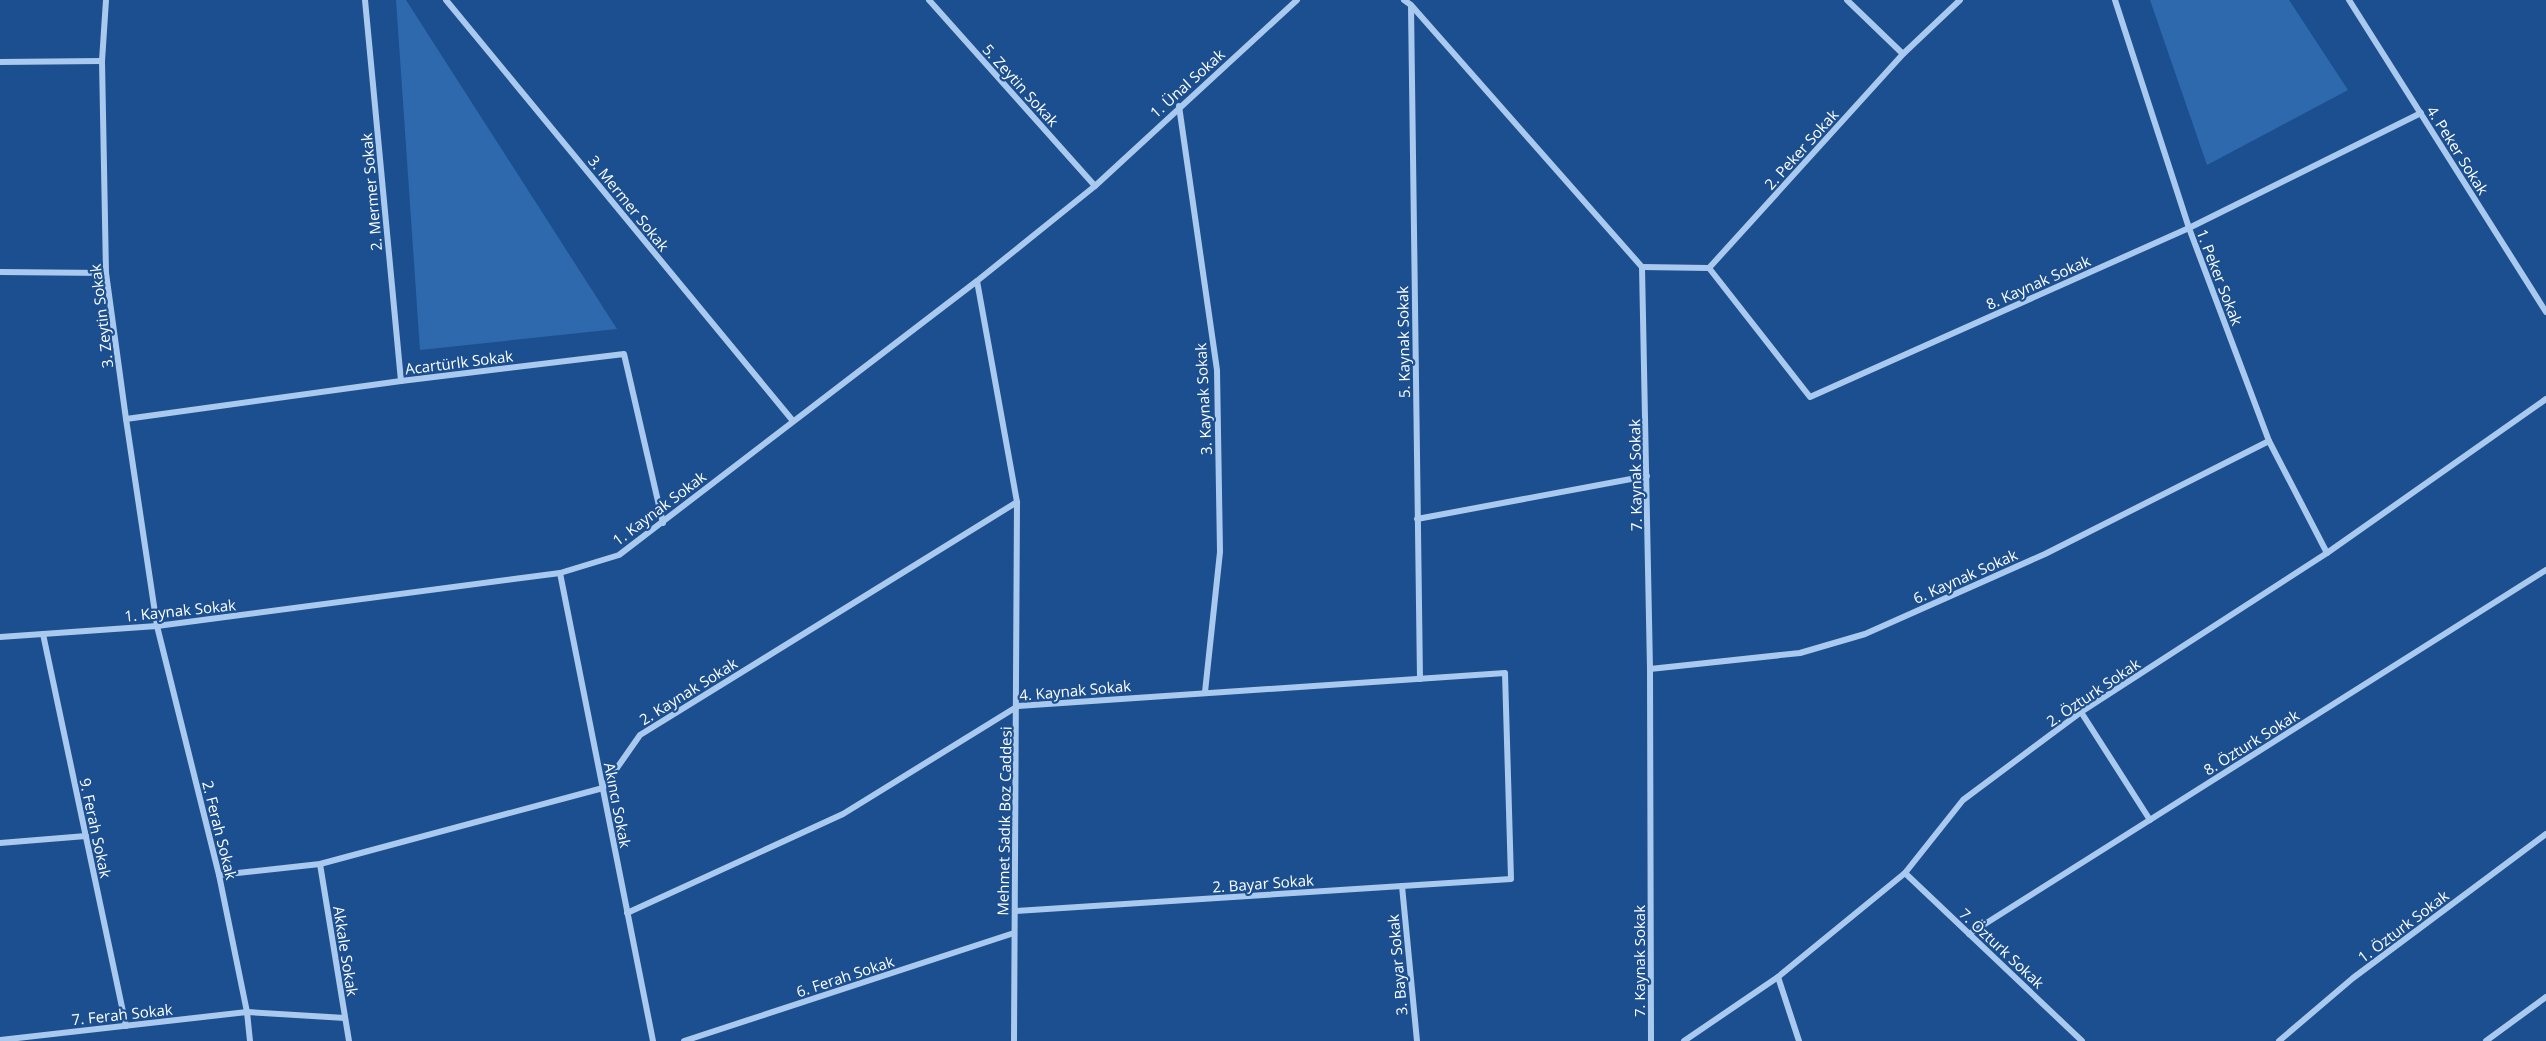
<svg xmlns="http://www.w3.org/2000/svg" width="2546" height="1041" viewBox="0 0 2546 1041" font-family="'Open Sans',sans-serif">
<rect width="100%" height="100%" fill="#1b4f8f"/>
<g fill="#2e69ad">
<polygon points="396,0 406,0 617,329 420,350"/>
<polygon points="2150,0 2289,0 2348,90 2207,165"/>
</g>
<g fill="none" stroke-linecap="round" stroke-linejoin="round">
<g stroke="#a9c9ee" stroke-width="6">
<polyline points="106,0 102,61 106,273 126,419 157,626 219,875 247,1012 250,1041"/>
<polyline points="365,0 401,381"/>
<polyline points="446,0 793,421"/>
<polyline points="929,0 1095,186"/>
<polyline points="1404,0 1411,5 1642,267 1650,669 1651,1041"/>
<polyline points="1847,0 1903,54"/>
<polyline points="2115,0 2189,228 2269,441 2327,553"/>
<polyline points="2349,0 2546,312"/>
<polyline points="1411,6 1420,679"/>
<polyline points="0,62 102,61"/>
<polyline points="1179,106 1217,370 1220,552 1205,692"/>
<polyline points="1642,267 1709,268 1903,54 1960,0"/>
<polyline points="1709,268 1810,397 2189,228 2421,113"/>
<polyline points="0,272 106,273"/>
<polyline points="977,281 1017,502 1014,1041"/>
<polyline points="126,419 401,381 624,354 663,523"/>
<polyline points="1417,519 1647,476"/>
<polyline points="560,573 653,1041"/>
<polyline points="43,634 126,1026"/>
<polyline points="0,637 157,626 560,573 619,555 977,281 1095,186 1297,0"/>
<polyline points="1650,669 1800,653 1865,634 2045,554 2269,441"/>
<polyline points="2081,712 2150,820"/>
<polyline points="0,843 86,836"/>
<polyline points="320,864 349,1041"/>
<polyline points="1905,873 2082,1041"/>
<polyline points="219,875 320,864 603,788 640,735 1017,502"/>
<polyline points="1402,886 1417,1041"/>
<polyline points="627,913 843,814 1018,706 1505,673 1511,879 1015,911"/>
<polyline points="1969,934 2546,570"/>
<polyline points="1778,977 1799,1041"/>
<polyline points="0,1040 247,1012 345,1018"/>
<polyline points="684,1041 1014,933"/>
<polyline points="1684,1041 1778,977 1905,873 1963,800 2081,712 2327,553 2546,399"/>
<polyline points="2279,1041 2353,978 2546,834"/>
<polyline points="2486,1041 2546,997"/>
</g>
</g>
<g text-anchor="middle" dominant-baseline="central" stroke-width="4.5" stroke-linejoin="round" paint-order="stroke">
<g font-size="15" fill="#fff" stroke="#1b4f8f">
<text transform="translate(1187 83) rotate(-42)">1. Ünal Sokak</text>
<text transform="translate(1021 85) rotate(48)">5. Zeytin Sokak</text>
<text transform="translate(1801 149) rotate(-48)">2. Peker Sokak</text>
<text transform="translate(2458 150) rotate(58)">4. Peker Sokak</text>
<text transform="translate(371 192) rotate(-95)">2. Mermer Sokak</text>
<text transform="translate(629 203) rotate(51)">3. Mermer Sokak</text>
<text transform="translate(2220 277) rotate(69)">1. Peker Sokak</text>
<text transform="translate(2038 282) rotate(-24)">8. Kaynak Sokak</text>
<text transform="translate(101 316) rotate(-97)">3. Zeytin Sokak</text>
<text transform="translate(1403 342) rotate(-91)">5. Kaynak Sokak</text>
<text transform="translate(459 362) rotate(-7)">Acartürlk Sokak</text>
<text transform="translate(1203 399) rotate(-93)">3. Kaynak Sokak</text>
<text transform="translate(1635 475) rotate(-91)">7. Kaynak Sokak</text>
<text transform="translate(659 508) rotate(-37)">1. Kaynak Sokak</text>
<text transform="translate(1965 576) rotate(-24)">6. Kaynak Sokak</text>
<text transform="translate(180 610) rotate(-6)">1. Kaynak Sokak</text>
<text transform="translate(1075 690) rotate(-5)">4. Kaynak Sokak</text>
<text transform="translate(688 691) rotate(-32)">2. Kaynak Sokak</text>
<text transform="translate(2093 692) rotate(-34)">2. Özturk Sokak</text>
<text transform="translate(2251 742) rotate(-32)">8. Özturk Sokak</text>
<text transform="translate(618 805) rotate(79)">Akıncı Sokak</text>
<text transform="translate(1004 821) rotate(-89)">Mehmet Sadık Boz Caddesi</text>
<text transform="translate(96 828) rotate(78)">9. Ferah Sokak</text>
<text transform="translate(220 830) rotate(76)">2. Ferah Sokak</text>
<text transform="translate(1263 883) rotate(-4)">2. Bayar Sokak</text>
<text transform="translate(2403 926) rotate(-37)">1. Özturk Sokak</text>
<text transform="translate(2002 948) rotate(43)">7. Özturk Sokak</text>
<text transform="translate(346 951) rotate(81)">Akkale Sokak</text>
<text transform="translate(1639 961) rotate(-90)">7. Kaynak Sokak</text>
<text transform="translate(1397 965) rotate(-95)">3. Bayar Sokak</text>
<text transform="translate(845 976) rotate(-18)">6. Ferah Sokak</text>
<text transform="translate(122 1014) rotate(-6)">7. Ferah Sokak</text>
</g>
</g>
</svg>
